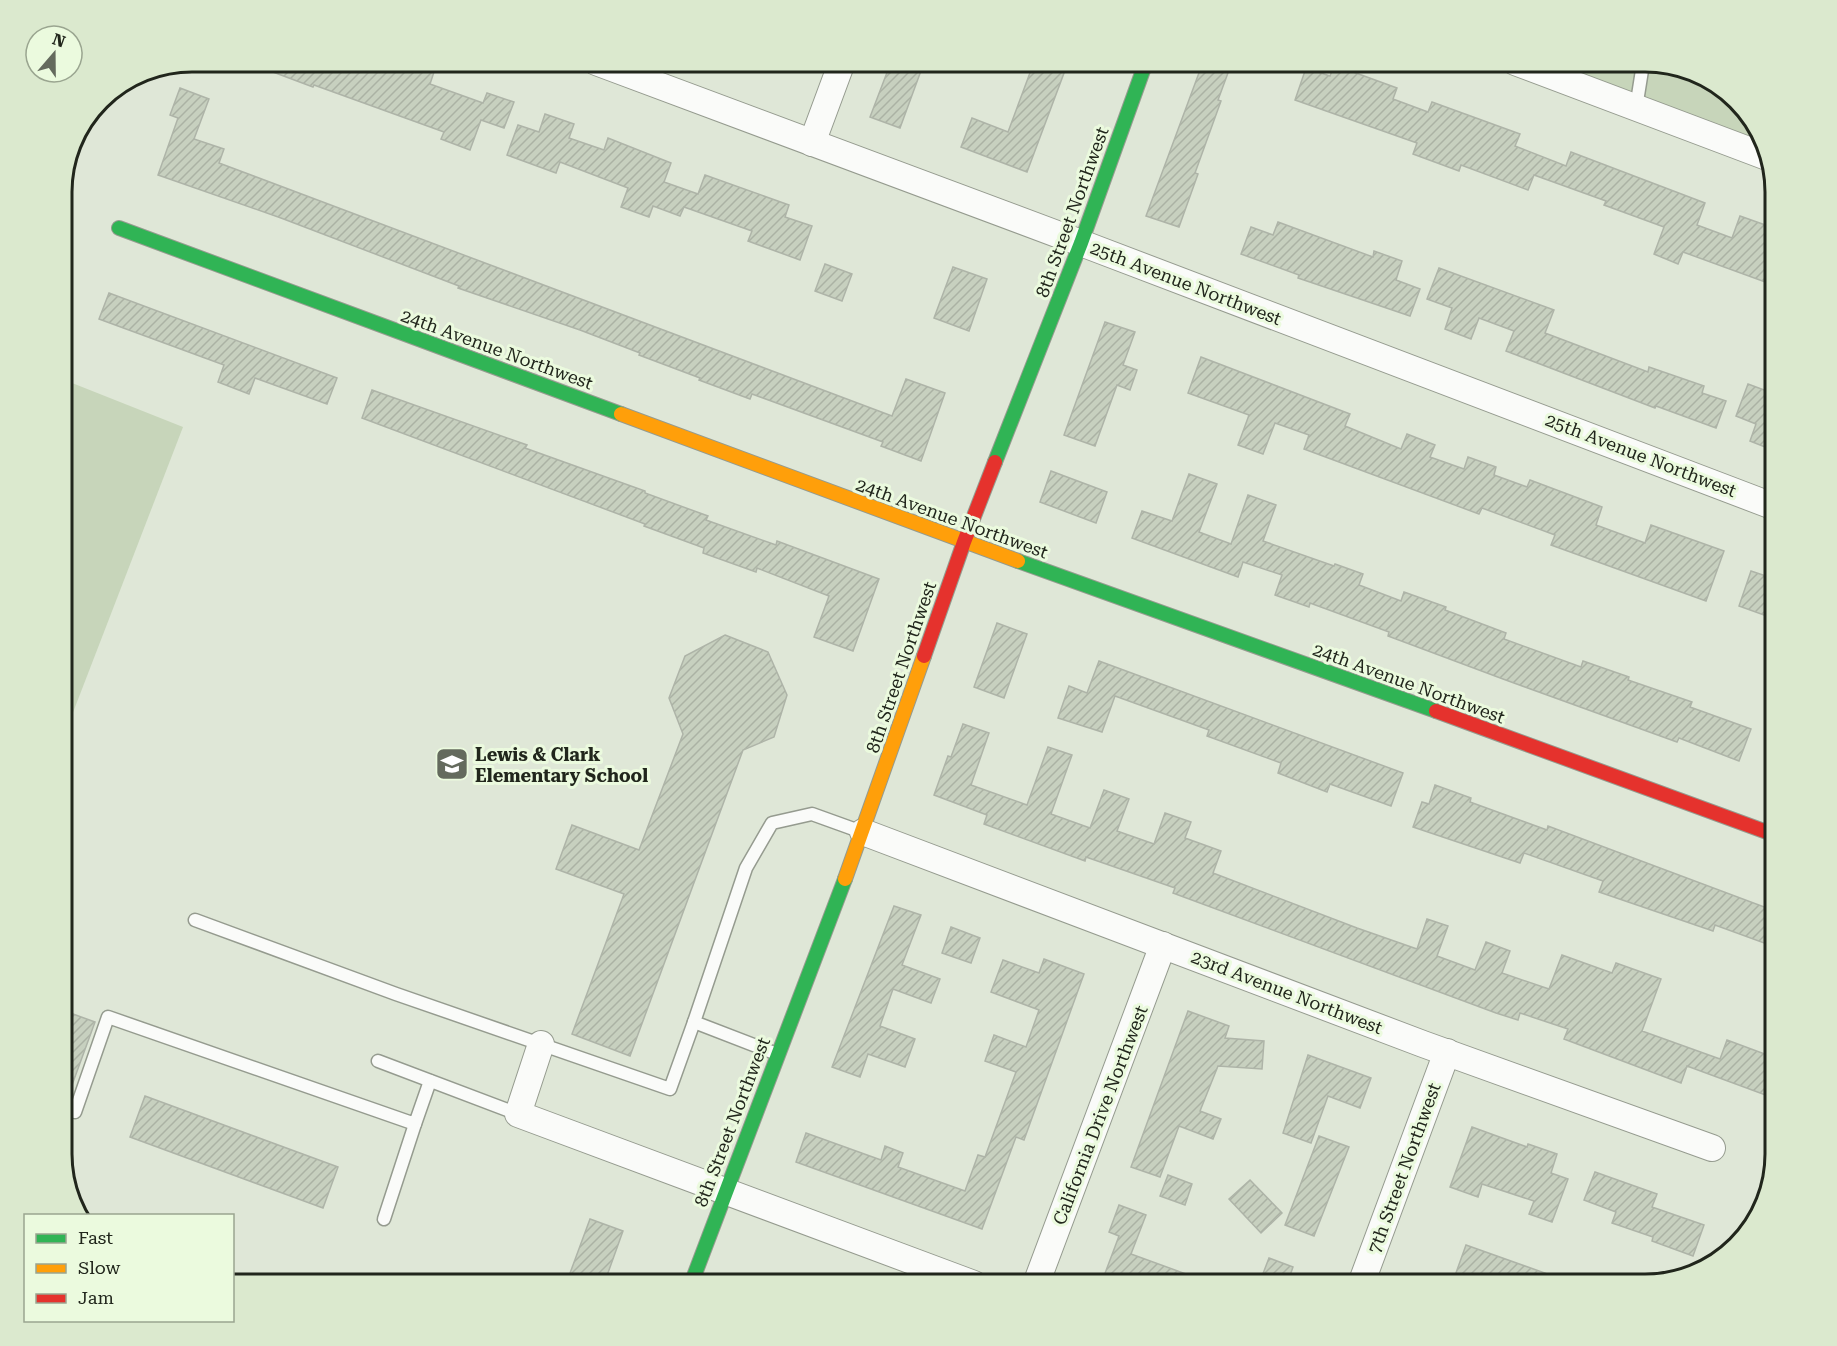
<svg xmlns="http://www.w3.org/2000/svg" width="1837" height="1346" viewBox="0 0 1837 1346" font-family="'Roboto Serif',serif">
<defs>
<pattern id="building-hatch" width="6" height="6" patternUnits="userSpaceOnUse" patternTransform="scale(1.5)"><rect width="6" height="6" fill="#c7d0bf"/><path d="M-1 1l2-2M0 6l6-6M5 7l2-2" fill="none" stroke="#abb2a4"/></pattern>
</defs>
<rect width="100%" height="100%" fill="#dfe7d7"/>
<g fill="#c7d5ba">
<polygon points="1527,62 1645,62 1724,88 1762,134 1765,145"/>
<polygon points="62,379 183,427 62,741"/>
</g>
<g fill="url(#building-hatch)" stroke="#aeb4a8" stroke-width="1.5">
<polygon points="249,62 404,62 434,72 430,84 483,103 487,93 514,102 504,128 481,120 470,150 441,139 444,132 314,85 313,87 249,63"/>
<polygon points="891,62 903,62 922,68 900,128 870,117"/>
<polygon points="1034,62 1066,62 1062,72 1064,73 1027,172 961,147 972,118 1008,132"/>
<polygon points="1203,62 1232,62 1218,100 1221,101 1195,173 1198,174 1179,227 1146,216"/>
<polygon points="1334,65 1397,88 1393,99 1428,112 1432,102 1520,134 1515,146 1566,166 1571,152 1705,203 1697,225 1732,238 1740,216 1771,227 1765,245 1775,249 1775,262 1768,283 1683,252 1678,264 1654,254 1664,227 1604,205 1606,201 1534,175 1528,190 1461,165 1459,171 1413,154 1417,143 1295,100 1306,68 1330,76"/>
<polygon points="180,88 209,99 194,139 224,149 219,163 892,416 906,379 945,393 921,461 881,446 883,442 752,394 750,399 699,380 700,378 639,355 640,353 580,330 458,288 459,286 281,218 158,175 178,118 170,115"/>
<polygon points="545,114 574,124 569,138 604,150 608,138 671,163 664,182 698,194 705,175 789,205 785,217 812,226 800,260 748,241 752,231 684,207 680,216 653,206 649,217 621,207 628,188 560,162 556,173 507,155 518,125 539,132"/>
<polygon points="1278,222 1373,257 1374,251 1402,261 1396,280 1420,289 1410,316 1298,278 1299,275 1241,254 1251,227 1273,235"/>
<polygon points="825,264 852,274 842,301 815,291"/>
<polygon points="953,267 987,279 969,331 934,318"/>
<polygon points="1439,268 1554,310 1545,333 1648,372 1649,367 1704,386 1702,393 1726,401 1716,428 1656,406 1655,408 1506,351 1514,331 1479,318 1471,339 1445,329 1452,308 1427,299"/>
<polygon points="109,293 337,378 327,404 255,378 249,394 218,382 224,365 99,319"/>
<polygon points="1105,322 1135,332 1123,365 1137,370 1130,390 1117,385 1095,446 1064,435"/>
<polygon points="1201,357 1350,414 1345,426 1401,449 1407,434 1435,445 1430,457 1464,469 1468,457 1496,467 1494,475 1527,487 1530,480 1602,507 1596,525 1645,543 1651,525 1724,551 1706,601 1551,545 1555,535 1482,508 1479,514 1304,449 1309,435 1275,423 1263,454 1238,445 1249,415 1188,393"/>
<polygon points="1748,384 1775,394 1775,451 1750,441 1756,424 1736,416"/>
<polygon points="372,390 527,445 525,448 645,491 645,493 708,516 706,520 776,545 777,541 879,579 853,651 814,637 829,596 757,568 756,572 703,553 704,548 644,526 645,524 362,418"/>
<polygon points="1051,471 1107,492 1096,523 1040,502"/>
<polygon points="1189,474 1217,484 1199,532 1231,544 1248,495 1276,505 1263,541 1334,566 1335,564 1363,574 1359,585 1401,601 1404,592 1446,607 1445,610 1506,633 1504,639 1581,667 1583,661 1629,677 1628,680 1692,702 1690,707 1751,729 1739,761 1679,738 1677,742 1503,679 1388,636 1389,632 1310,603 1309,607 1275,595 1282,575 1243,562 1238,577 1132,538 1142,511 1172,521"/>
<polygon points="1751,571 1775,579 1775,619 1739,606"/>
<polygon points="997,623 1027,634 1004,698 974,687"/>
<polygon points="725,635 768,652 787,695 774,737 743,750 630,1056 572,1034 624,894 556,869 572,825 639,850 683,734 669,698 685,656"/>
<polygon points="1099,661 1403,773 1391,806 1330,784 1327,792 1278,773 1281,763 1207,736 1209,730 1115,696 1102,732 1058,718 1069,686 1087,693"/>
<polygon points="963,724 989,733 971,785 1027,805 1048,747 1072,755 1051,814 1090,828 1104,790 1129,799 1117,831 1154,844 1165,813 1191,822 1185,838 1221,851 1213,873 1357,928 1417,949 1427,919 1448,926 1437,956 1475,970 1486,942 1510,951 1502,973 1549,989 1562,955 1612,973 1616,963 1661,979 1642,1031 1720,1059 1727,1040 1770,1056 1767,1065 1775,1068 1775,1084 1771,1097 1687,1066 1681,1083 1564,1039 1568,1029 1520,1013 1518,1020 1496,1013 1173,893 1175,888 1086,857 1085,861 984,824 987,815 934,795 948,756 951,757"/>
<polygon points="1435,785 1471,798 1470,802 1547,830 1548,826 1775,911 1775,947 1715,925 1713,931 1599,892 1603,881 1524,853 1520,863 1413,827 1422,802 1429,804"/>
<polygon points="894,906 921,915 902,965 940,979 931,1003 893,989 880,1026 915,1039 905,1067 868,1054 860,1077 832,1067"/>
<polygon points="951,927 980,938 971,963 942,953"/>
<polygon points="1044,959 1084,974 1024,1140 1016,1137 982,1229 796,1162 806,1133 881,1160 885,1146 903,1153 898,1167 965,1191 978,1155 985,1157 1016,1072 985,1061 994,1035 1026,1047 1039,1010 991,992 1003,960 1039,973"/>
<polygon points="1188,1011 1229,1026 1225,1038 1264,1041 1262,1069 1218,1066 1200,1111 1221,1119 1213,1139 1179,1126 1160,1177 1131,1167"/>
<polygon points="73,1014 95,1022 64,1107 62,1106 62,1043"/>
<polygon points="1308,1055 1371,1078 1360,1108 1328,1096 1311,1143 1283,1133"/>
<polygon points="145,1096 338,1167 323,1208 130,1137"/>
<polygon points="1472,1127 1527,1147 1528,1144 1557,1154 1551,1173 1568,1179 1552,1222 1529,1214 1534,1201 1482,1184 1478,1197 1450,1187"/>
<polygon points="1319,1136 1349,1147 1314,1236 1285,1225"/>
<polygon points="1595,1172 1657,1194 1652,1207 1704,1225 1693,1256 1652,1241 1653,1237 1612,1223 1616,1212 1584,1200"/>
<polygon points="1168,1175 1192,1184 1185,1205 1160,1196"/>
<polygon points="1250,1180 1282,1213 1261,1233 1229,1199"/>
<polygon points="1119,1205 1146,1215 1131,1254 1208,1282 1208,1284 1128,1284 1104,1276 1119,1236 1109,1232"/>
<polygon points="590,1219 623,1231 604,1284 566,1284"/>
<polygon points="1466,1245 1570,1282 1570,1284 1452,1284"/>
<polygon points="1269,1258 1293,1267 1287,1284 1259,1284"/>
</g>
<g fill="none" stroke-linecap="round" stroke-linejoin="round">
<defs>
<g id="lane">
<polyline points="1636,108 1643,64 1642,62"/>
<polyline points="195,920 396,994 670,1089 694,1022"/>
<polyline points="777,1054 694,1022 746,868 772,823 812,814 862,832"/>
<polyline points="378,1061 518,1114"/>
<polyline points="75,1112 108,1017 415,1124 430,1081"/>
<polyline points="384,1219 415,1124"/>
</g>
<g id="street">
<polyline points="596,62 1081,243 1775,507"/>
<polyline points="1515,62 1767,157"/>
<polyline points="812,143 842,62"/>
<polyline points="863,832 1423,1044 1712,1148"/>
<polyline points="541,1044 518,1114 974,1284"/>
<polyline points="1036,1284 1163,945"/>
<polyline points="1361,1284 1447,1052"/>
</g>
<g id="fast">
<polyline points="119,228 621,414"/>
<polyline points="995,462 1081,243 1146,62"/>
<polyline points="1018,561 1436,711"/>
<polyline points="691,1284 845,879"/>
</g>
<g id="slow">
<polyline points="621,414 1018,561"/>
<polyline points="845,879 924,656"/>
</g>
<g id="jam">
<polyline points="924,656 964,542 995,462"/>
<polyline points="1436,711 1775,835"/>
</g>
</defs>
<use href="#lane" stroke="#959b8f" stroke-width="15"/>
<use href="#street" stroke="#959b8f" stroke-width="28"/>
<use href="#fast" stroke="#959b8f" stroke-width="16"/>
<use href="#slow" stroke="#959b8f" stroke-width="16"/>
<use href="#jam" stroke="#959b8f" stroke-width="16"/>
<use href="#lane" stroke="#fafbf9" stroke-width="12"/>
<use href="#street" stroke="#fafbf9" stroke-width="26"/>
<use href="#fast" stroke="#30b455" stroke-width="14"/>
<use href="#slow" stroke="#ff9f0a" stroke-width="14"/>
<use href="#jam" stroke="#e5322d" stroke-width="14"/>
</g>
<defs>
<symbol id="school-square" viewBox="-11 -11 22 22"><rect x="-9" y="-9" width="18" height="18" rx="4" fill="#646a5d" stroke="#ebfade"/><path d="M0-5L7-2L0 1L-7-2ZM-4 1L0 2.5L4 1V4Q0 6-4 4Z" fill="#fff"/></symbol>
</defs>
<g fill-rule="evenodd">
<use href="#school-square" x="433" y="745" width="38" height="38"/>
</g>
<g text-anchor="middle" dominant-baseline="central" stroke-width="6" stroke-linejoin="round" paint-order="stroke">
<g font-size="18" fill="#21261c" stroke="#ebfade">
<text transform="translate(1072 212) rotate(-70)">8th Street Northwest</text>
<text transform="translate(1186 283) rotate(21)">25th Avenue Northwest</text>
<text transform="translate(497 349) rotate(20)">24th Avenue Northwest</text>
<text transform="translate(1641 455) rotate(21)">25th Avenue Northwest</text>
<text transform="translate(952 518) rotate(20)">24th Avenue Northwest</text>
<text transform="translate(901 667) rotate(-71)">8th Street Northwest</text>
<text transform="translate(1409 683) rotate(20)">24th Avenue Northwest</text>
<text transform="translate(1287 992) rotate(21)">23rd Avenue Northwest</text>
<text transform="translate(1100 1115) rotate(-69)">California Drive Northwest</text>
<text transform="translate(732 1122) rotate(-69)">8th Street Northwest</text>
<text transform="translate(1404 1168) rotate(-70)">7th Street Northwest</text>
</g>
<g font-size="18" font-weight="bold" fill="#21261c" stroke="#ebfade" text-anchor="start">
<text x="475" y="754">Lewis &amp; Clark<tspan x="475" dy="21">Elementary School</tspan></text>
</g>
</g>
<path d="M0 0H1837V1346H0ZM192 72H1645A120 120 0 0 1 1765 192V1154A120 120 0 0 1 1645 1274H192A120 120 0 0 1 72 1154V192A120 120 0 0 1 192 72Z" fill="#dbe9ce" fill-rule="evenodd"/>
<path fill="none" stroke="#21261c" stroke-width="3" d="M192 72H1645A120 120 0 0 1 1765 192V1154A120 120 0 0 1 1645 1274H192A120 120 0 0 1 72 1154V192A120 120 0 0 1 192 72Z"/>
<rect x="24" y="1214" width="210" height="108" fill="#ebfade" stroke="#9aa590" stroke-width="1.5"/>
<rect x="36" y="1234" width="30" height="9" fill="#30b455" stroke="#9aa590" stroke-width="1.5"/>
<text x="78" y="1244" font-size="18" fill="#21261c">Fast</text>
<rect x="36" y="1264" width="30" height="9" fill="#ff9f0a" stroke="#9aa590" stroke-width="1.5"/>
<text x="78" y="1274" font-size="18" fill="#21261c">Slow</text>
<rect x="36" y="1294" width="30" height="9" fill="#e5322d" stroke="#9aa590" stroke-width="1.5"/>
<text x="78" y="1304" font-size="18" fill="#21261c">Jam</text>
<g transform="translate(54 54) rotate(20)"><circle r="28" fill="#ebfade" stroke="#9aa590" stroke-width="1.5"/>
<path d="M0-4.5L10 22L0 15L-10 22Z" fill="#646a5d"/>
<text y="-9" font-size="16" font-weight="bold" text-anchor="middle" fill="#21261c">N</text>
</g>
</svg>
